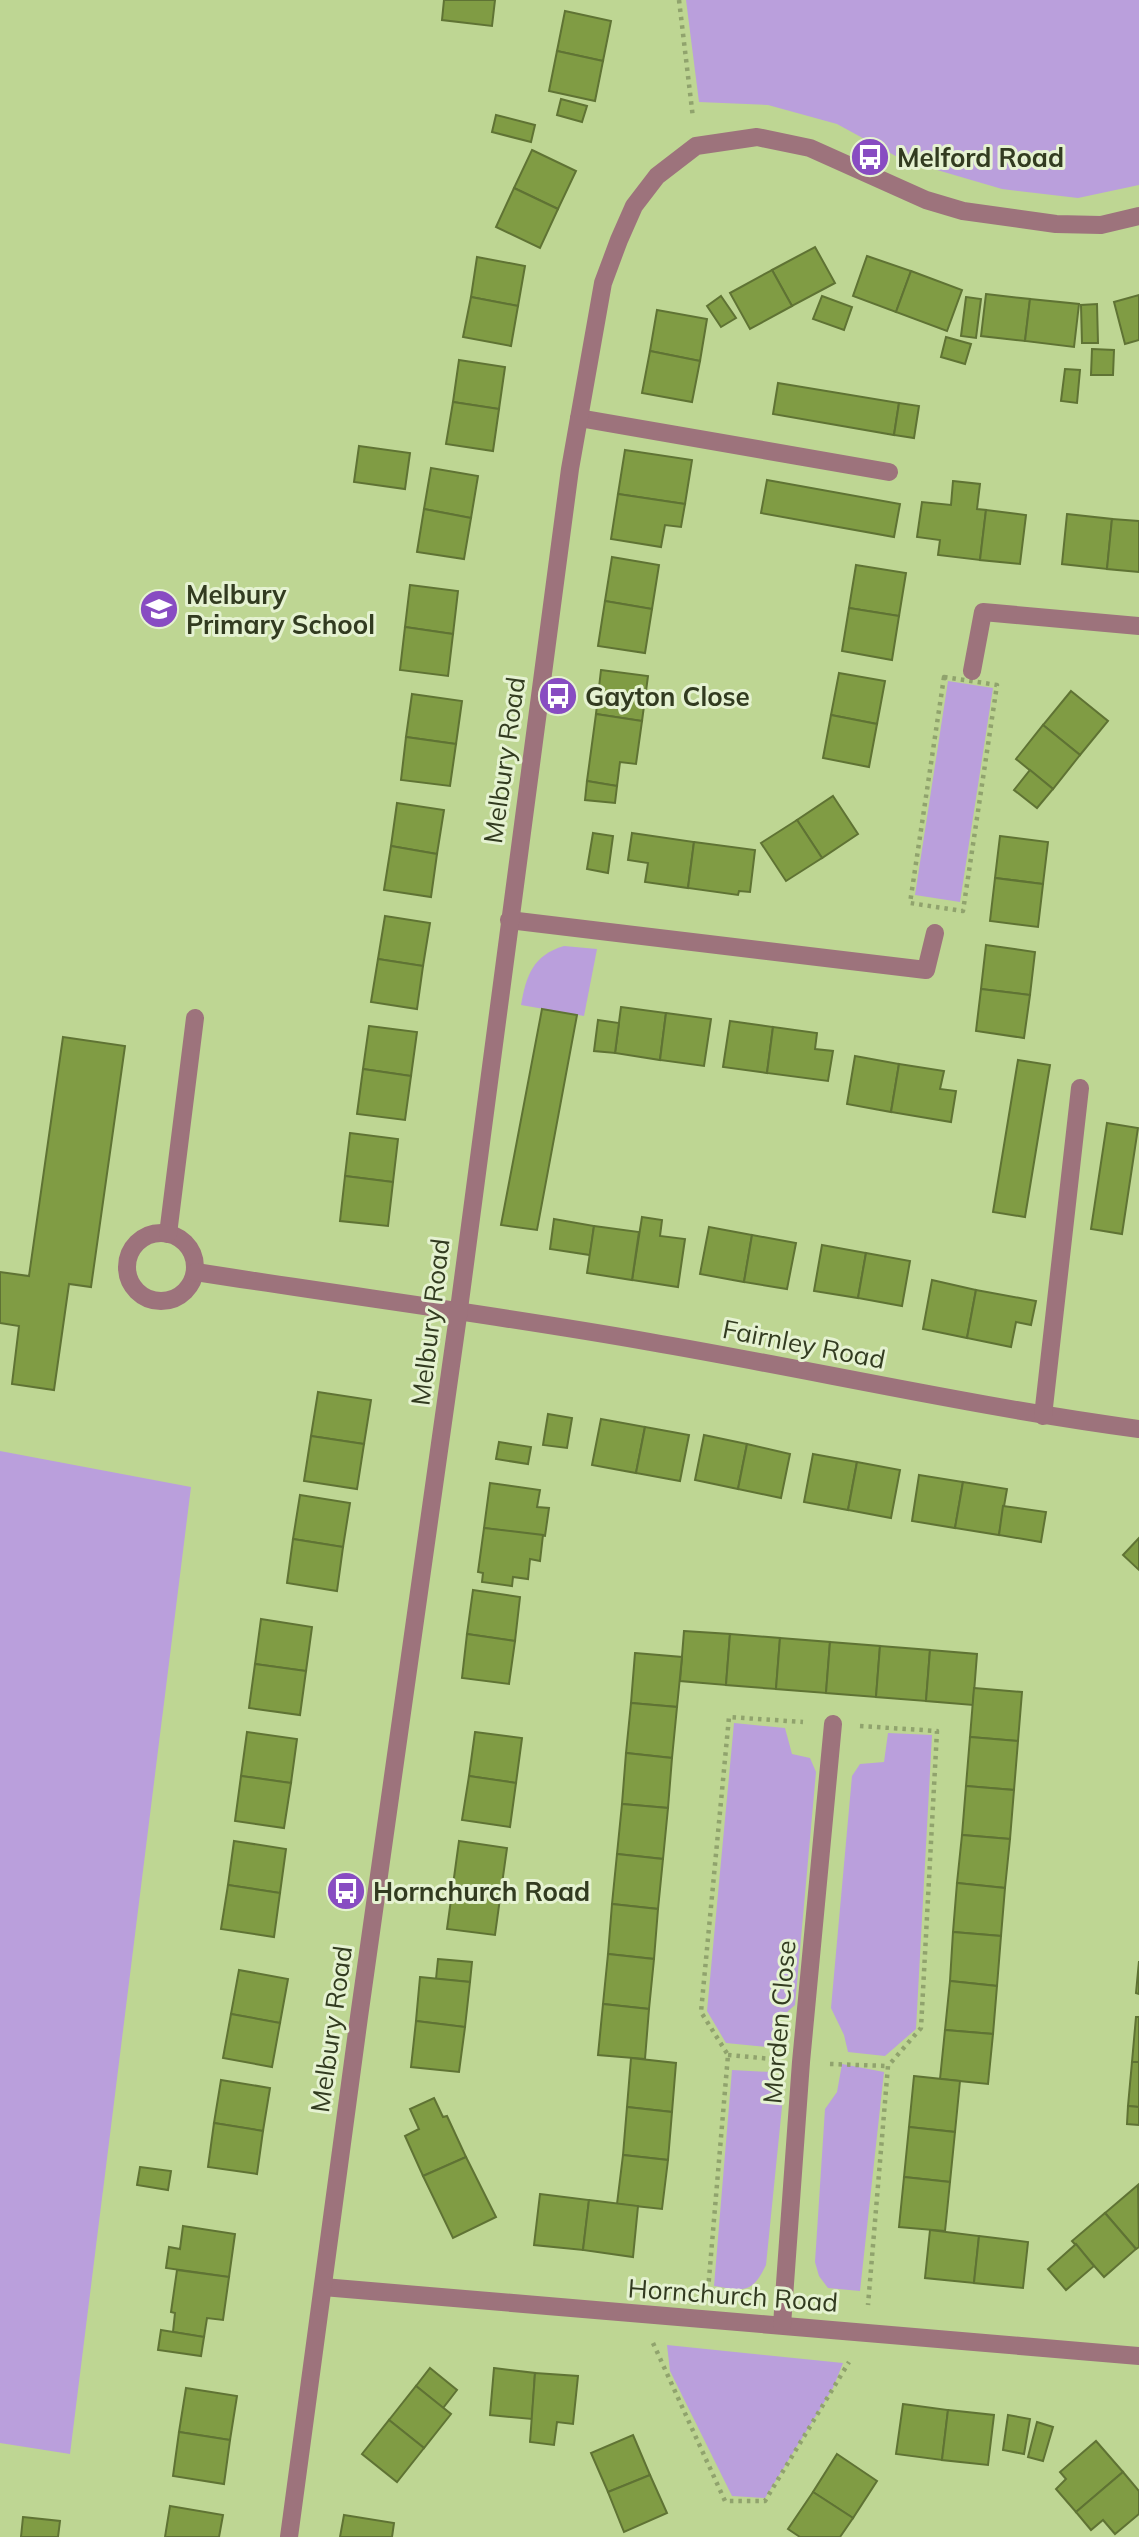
<svg xmlns="http://www.w3.org/2000/svg" width="1139" height="2537" viewBox="0 0 1139 2537" font-family="Mulish,sans-serif">
<style>
.green{fill:#ba9fdc}
.building{fill:#809c44;stroke:#5f7334;stroke-width:2}
.lines{fill:none;stroke-linecap:round;stroke-linejoin:round}
.path{stroke:#90a36d;stroke-width:4.5;stroke-dasharray:3.5 5;stroke-linecap:butt}
.minor{stroke:#9d737c;stroke-width:18}
.labels{text-anchor:middle;dominant-baseline:central;stroke-width:6;stroke-linejoin:round;paint-order:stroke}
.poi-label{font-size:26px;font-weight:bold;fill:#323b20;stroke:#e5f2d1;text-anchor:start}
.street-label{font-size:26px;fill:#323b20;stroke:#e5f2d1}
</style>
<rect width="100%" height="100%" fill="#bed693"/>
<!-- green -->
<g class="green">
<polygon points="686,0 1139,0 1139,185 1078,198 1002,189 903,160 837,124 768,105 699,102"/>
<polygon points="948,681 993,688 960,902 915,895"/>
<path d="M564,946L597,949L584,1016L521,1005C526,976 533,955 564,946Z"/>
<polygon points="0,1451 191,1487 70,2454 0,2443"/>
<polygon points="734,1723 785,1728 792,1754 810,1758 816,1772 795,2005 778,2020 777,2048 726,2043 707,2011"/>
<polygon points="888,1733 932,1735 916,2029 885,2056 848,2052 844,2035 831,2008 852,1776 860,1764 884,1762"/>
<polygon points="842,2064 884,2072 860,2291 828,2288 819,2276 815,2262 825,2109 837,2092"/>
<path d="M732,2070L770,2072L774,2085L783,2097L766,2265C752,2294 744,2291 714,2286Z"/>
<polygon points="667,2345 843,2363 833,2388 765,2498 732,2496 670,2371"/>
</g>
<!-- building -->
<g class="building">
<polygon points="444,0 495,0 492,26 442,20"/>
<polygon points="565,11 611,21 603,61 557,51"/>
<polygon points="557,51 603,61 595,101 549,91"/>
<polygon points="561,99 587,106 582,122 557,115"/>
<polygon points="496,115 535,125 531,142 492,132"/>
<polygon points="532,150 576,171 558,209 514,188"/>
<polygon points="514,188 558,209 540,248 496,227"/>
<polygon points="815,247 835,283 792,306 772,270"/>
<polygon points="867,256 911,271 896,312 853,296"/>
<polygon points="477,257 525,266 518,306 471,297"/>
<polygon points="772,270 792,306 750,329 730,293"/>
<polygon points="911,271 962,290 947,331 896,312"/>
<polygon points="986,294 1030,299 1025,341 981,336"/>
<polygon points="1139,295 1139,340 1125,344 1114,302"/>
<polygon points="721,296 736,318 721,327 707,306"/>
<polygon points="822,296 852,307 844,330 813,319"/>
<polygon points="471,297 518,306 511,346 463,337"/>
<polygon points="966,297 981,299 976,338 961,336"/>
<polygon points="1030,299 1079,304 1074,347 1025,341"/>
<polygon points="1097,304 1098,343 1082,343 1081,305"/>
<polygon points="657,310 707,319 700,361 650,351"/>
<polygon points="946,337 971,344 965,364 941,357"/>
<polygon points="1092,349 1114,350 1113,375 1091,375"/>
<polygon points="650,351 700,361 692,402 642,393"/>
<polygon points="459,360 505,367 499,409 453,402"/>
<polygon points="1065,369 1080,370 1077,403 1061,401"/>
<polygon points="778,383 899,403 894,435 773,414"/>
<polygon points="453,402 499,409 493,451 446,444"/>
<polygon points="899,403 919,406 914,438 894,435"/>
<polygon points="359,446 410,453 405,489 354,482"/>
<polygon points="625,450 692,460 685,504 618,494"/>
<polygon points="431,468 478,476 471,518 424,509"/>
<polygon points="767,480 900,504 894,537 761,513"/>
<polygon points="953,481 980,484 977,509 986,510 980,560 938,555 940,540 917,537 922,502 951,505"/>
<polygon points="618,494 685,504 681,527 665,525 661,547 611,539"/>
<polygon points="424,509 471,518 464,559 417,552"/>
<polygon points="986,510 1026,515 1020,564 980,560"/>
<polygon points="1067,514 1112,519 1107,569 1062,564"/>
<polygon points="1112,519 1139,521 1139,572 1107,569"/>
<polygon points="612,557 659,565 652,609 605,601"/>
<polygon points="856,565 906,573 899,616 849,608"/>
<polygon points="410,585 458,591 453,634 405,627"/>
<polygon points="605,601 652,609 645,653 598,646"/>
<polygon points="849,608 899,616 892,660 842,651"/>
<polygon points="405,627 453,634 448,676 400,670"/>
<polygon points="601,670 648,676 642,721 596,714"/>
<polygon points="839,673 885,681 877,724 831,715"/>
<polygon points="1071,691 1108,721 1080,755 1043,725"/>
<polygon points="412,694 462,701 456,744 406,737"/>
<polygon points="596,714 642,721 636,764 620,762 617,786 587,781"/>
<polygon points="831,715 877,724 869,767 823,758"/>
<polygon points="1043,725 1080,755 1053,789 1016,759"/>
<polygon points="406,737 456,744 450,786 401,780"/>
<polygon points="1030,770 1053,789 1037,808 1014,790"/>
<polygon points="587,781 617,786 615,803 585,800"/>
<polygon points="833,796 858,834 822,858 797,820"/>
<polygon points="397,803 444,810 437,854 391,846"/>
<polygon points="797,820 822,858 786,881 761,843"/>
<polygon points="593,833 613,836 608,873 587,869"/>
<polygon points="632,833 694,842 688,888 645,882 648,863 628,860"/>
<polygon points="1000,836 1048,842 1043,884 995,878"/>
<polygon points="694,842 755,850 750,892 739,891 738,895 688,888"/>
<polygon points="391,846 437,854 431,897 384,890"/>
<polygon points="995,878 1043,884 1038,927 990,921"/>
<polygon points="385,916 430,923 423,966 378,959"/>
<polygon points="986,945 1035,952 1030,995 981,989"/>
<polygon points="378,959 423,966 417,1009 371,1002"/>
<polygon points="981,989 1030,995 1024,1038 976,1031"/>
<polygon points="621,1007 666,1013 660,1060 615,1053"/>
<polygon points="542,1009 577,1015 537,1230 501,1225"/>
<polygon points="666,1013 711,1019 704,1066 660,1060"/>
<polygon points="598,1020 619,1023 615,1053 594,1051"/>
<polygon points="730,1021 773,1027 767,1073 723,1067"/>
<polygon points="369,1026 417,1032 411,1076 363,1069"/>
<polygon points="773,1027 817,1033 815,1049 833,1051 828,1081 767,1073"/>
<polygon points="63,1037 125,1046 91,1287 69,1284 54,1390 12,1384 19,1326 0,1323 0,1272 29,1276"/>
<polygon points="855,1056 899,1064 891,1112 847,1104"/>
<polygon points="1018,1060 1050,1065 1025,1217 993,1212"/>
<polygon points="899,1064 944,1071 940,1089 956,1091 951,1122 891,1112"/>
<polygon points="363,1069 411,1076 405,1120 357,1114"/>
<polygon points="1107,1123 1138,1128 1122,1234 1091,1229"/>
<polygon points="350,1133 398,1139 393,1182 345,1176"/>
<polygon points="345,1176 393,1182 388,1226 340,1221"/>
<polygon points="642,1217 662,1220 660,1236 685,1239 678,1287 632,1280"/>
<polygon points="554,1219 594,1226 590,1255 550,1249"/>
<polygon points="594,1226 639,1232 632,1280 587,1273"/>
<polygon points="709,1227 752,1235 744,1282 700,1274"/>
<polygon points="752,1235 796,1243 787,1289 744,1282"/>
<polygon points="822,1245 866,1253 858,1298 814,1291"/>
<polygon points="866,1253 910,1261 902,1306 858,1298"/>
<polygon points="932,1280 976,1290 967,1338 923,1329"/>
<polygon points="976,1290 1036,1301 1031,1325 1016,1322 1011,1347 967,1338"/>
<polygon points="318,1392 371,1400 364,1444 311,1436"/>
<polygon points="548,1414 572,1418 567,1448 543,1445"/>
<polygon points="601,1419 645,1427 636,1473 592,1465"/>
<polygon points="645,1427 689,1435 680,1481 636,1473"/>
<polygon points="704,1435 747,1444 738,1489 695,1480"/>
<polygon points="311,1436 364,1444 357,1489 304,1481"/>
<polygon points="499,1442 531,1447 528,1464 496,1459"/>
<polygon points="747,1444 790,1454 781,1498 738,1489"/>
<polygon points="813,1454 857,1462 848,1510 804,1502"/>
<polygon points="857,1462 900,1470 891,1518 848,1510"/>
<polygon points="919,1475 963,1482 955,1528 912,1521"/>
<polygon points="963,1482 1007,1489 999,1535 955,1528"/>
<polygon points="490,1483 540,1490 537,1507 549,1508 545,1536 484,1528"/>
<polygon points="300,1495 350,1503 343,1547 293,1539"/>
<polygon points="1003,1506 1046,1512 1041,1542 999,1535"/>
<polygon points="484,1528 543,1535 540,1561 530,1559 528,1579 513,1577 512,1586 482,1582 483,1573 478,1572"/>
<polygon points="1139,1538 1139,1570 1123,1555"/>
<polygon points="293,1539 343,1547 337,1591 287,1583"/>
<polygon points="473,1590 520,1597 515,1641 467,1634"/>
<polygon points="261,1619 312,1627 306,1671 255,1664"/>
<polygon points="684,1631 730,1634 726,1685 680,1681"/>
<polygon points="467,1634 515,1641 509,1684 462,1678"/>
<polygon points="730,1634 780,1638 776,1689 726,1685"/>
<polygon points="780,1638 830,1642 826,1693 776,1689"/>
<polygon points="830,1642 880,1646 876,1697 826,1693"/>
<polygon points="880,1646 930,1650 926,1701 876,1697"/>
<polygon points="930,1650 977,1654 973,1705 926,1701"/>
<polygon points="635,1653 682,1657 677,1707 631,1703"/>
<polygon points="255,1664 306,1671 300,1715 249,1708"/>
<polygon points="974,1688 1022,1692 1018,1741 970,1737"/>
<polygon points="631,1703 677,1707 672,1758 626,1753"/>
<polygon points="247,1732 297,1739 291,1783 241,1776"/>
<polygon points="475,1732 522,1738 516,1783 469,1776"/>
<polygon points="970,1737 1018,1741 1014,1790 966,1786"/>
<polygon points="626,1753 672,1758 668,1808 622,1804"/>
<polygon points="241,1776 291,1783 284,1828 235,1821"/>
<polygon points="469,1776 516,1783 510,1827 462,1820"/>
<polygon points="966,1786 1014,1790 1010,1839 962,1835"/>
<polygon points="622,1804 668,1808 663,1859 617,1854"/>
<polygon points="962,1835 1010,1839 1005,1888 957,1883"/>
<polygon points="234,1841 286,1849 280,1893 228,1885"/>
<polygon points="459,1841 507,1848 501,1891 453,1885"/>
<polygon points="617,1854 663,1859 658,1909 612,1904"/>
<polygon points="957,1883 1005,1888 1001,1936 953,1932"/>
<polygon points="228,1885 280,1893 274,1937 221,1929"/>
<polygon points="453,1885 501,1891 495,1935 447,1929"/>
<polygon points="612,1904 658,1909 654,1959 608,1954"/>
<polygon points="953,1932 1001,1936 997,1986 950,1981"/>
<polygon points="608,1954 654,1959 649,2009 603,2004"/>
<polygon points="438,1959 472,1962 470,1982 436,1979"/>
<polygon points="1139,1961 1139,1994 1136,1993"/>
<polygon points="239,1970 288,1979 280,2023 231,2014"/>
<polygon points="420,1977 470,1982 465,2027 416,2021"/>
<polygon points="950,1981 997,1986 993,2034 945,2030"/>
<polygon points="603,2004 649,2009 645,2059 598,2055"/>
<polygon points="231,2014 280,2023 272,2067 223,2058"/>
<polygon points="1136,2017 1139,2017 1139,2062 1132,2062"/>
<polygon points="416,2021 465,2027 459,2072 411,2067"/>
<polygon points="945,2030 993,2034 988,2084 940,2079"/>
<polygon points="631,2058 676,2063 672,2112 627,2107"/>
<polygon points="1132,2062 1139,2062 1139,2107 1128,2106"/>
<polygon points="914,2076 960,2081 955,2132 909,2127"/>
<polygon points="221,2080 270,2088 263,2131 214,2123"/>
<polygon points="434,2098 443,2117 447,2116 466,2157 423,2176 405,2136 419,2129 410,2109"/>
<polygon points="1128,2106 1139,2107 1139,2125 1127,2124"/>
<polygon points="627,2107 672,2112 668,2160 623,2155"/>
<polygon points="214,2123 263,2131 257,2174 208,2167"/>
<polygon points="909,2127 955,2132 950,2182 904,2177"/>
<polygon points="623,2155 668,2160 662,2209 617,2204"/>
<polygon points="466,2157 496,2217 453,2238 423,2176"/>
<polygon points="140,2167 171,2171 168,2190 137,2185"/>
<polygon points="904,2177 950,2182 945,2231 899,2227"/>
<polygon points="1138,2185 1139,2247 1136,2249 1105,2213"/>
<polygon points="540,2194 589,2200 583,2250 534,2245"/>
<polygon points="589,2200 638,2206 633,2257 583,2250"/>
<polygon points="1105,2213 1136,2249 1104,2277 1072,2241"/>
<polygon points="183,2226 235,2234 229,2277 166,2268 169,2247 180,2249"/>
<polygon points="930,2230 979,2236 974,2283 925,2278"/>
<polygon points="979,2236 1028,2242 1023,2288 974,2283"/>
<polygon points="1076,2244 1094,2266 1066,2290 1048,2269"/>
<polygon points="177,2270 229,2277 223,2320 207,2318 204,2337 173,2332 175,2313 171,2312"/>
<polygon points="161,2330 204,2337 201,2356 158,2350"/>
<polygon points="430,2368 457,2390 443,2408 416,2386"/>
<polygon points="494,2368 535,2373 532,2419 490,2415"/>
<polygon points="535,2373 578,2376 573,2424 557,2422 554,2445 530,2442"/>
<polygon points="416,2386 451,2414 424,2448 389,2420"/>
<polygon points="186,2388 237,2396 230,2440 179,2432"/>
<polygon points="903,2404 948,2410 942,2460 896,2454"/>
<polygon points="948,2410 994,2415 988,2465 942,2460"/>
<polygon points="1008,2415 1030,2419 1024,2454 1003,2450"/>
<polygon points="389,2420 424,2448 397,2482 362,2454"/>
<polygon points="1037,2422 1053,2427 1043,2461 1028,2457"/>
<polygon points="179,2432 230,2440 224,2484 173,2476"/>
<polygon points="633,2435 650,2475 608,2492 591,2453"/>
<polygon points="1096,2441 1123,2472 1076,2512 1056,2489 1066,2479 1060,2472"/>
<polygon points="837,2454 877,2481 853,2518 813,2492"/>
<polygon points="1123,2472 1139,2491 1139,2514 1115,2534 1103,2520 1091,2530 1076,2512"/>
<polygon points="650,2475 667,2513 624,2532 608,2492"/>
<polygon points="813,2492 853,2518 840,2537 800,2537 788,2529"/>
<polygon points="170,2506 223,2515 219,2537 165,2537"/>
<polygon points="344,2515 394,2523 392,2537 340,2537"/>
<polygon points="23,2517 60,2521 58,2537 21,2537"/>
</g>
<g class="lines">
<!-- path -->
<g class="path">
<polyline points="679,0 693,118"/>
<polygon points="944,677 997,685 963,911 910,903"/>
<polyline points="860,1726 937,1731 921,2028 888,2066 868,2305"/>
<polyline points="728,2055 772,2059"/>
<polyline points="830,2064 888,2066"/>
<polyline points="708,2290 728,2055 701,2012 729,1717 803,1722"/>
<polyline points="653,2343 725,2501 765,2501 849,2362"/>
</g>
<!-- minor -->
<g class="minor">
<polyline points="579,418 889,472"/>
<polyline points="972,671 983,612 1139,626"/>
<polyline points="509,920 926,970 935,933"/>
<circle cx="161" cy="1267" r="34"/>
<polyline points="168,1234 195,1018"/>
<path d="M196,1272C347,1296 499,1315 650,1342C813,1370 975,1407 1139,1429"/>
<polyline points="1043,1416 1080,1088"/>
<polyline points="323,2287 1139,2356"/>
<polyline points="782,2325 801,2062 833,1724"/>
<polyline points="289,2537 359,2017 459,1309 570,469 603,283 619,240 634,206 657,176 696,146 757,137 810,148 926,200 963,211 1056,224 1101,225 1139,216"/>
</g>
</g>
<!-- icons -->
<defs>
<g id="bus-disc" transform="scale(2.0125)"><circle r="9.5" fill="#884cc2" stroke="#e5f2d1"/><path d="M-5-6H5V4H4V6H2V4H-2V6H-4V4H-5ZM-3.5-4V0h7V-4ZM-3.5 1.2v1.5H-2V1.2ZM2 1.2v1.5H3.5V1.2Z" fill="#fff"/></g>
<g id="school-disc" transform="scale(2.0125)"><circle r="9.5" fill="#884cc2" stroke="#e5f2d1"/><path d="M0-5L7-2L0 1L-7-2ZM-4 1L0 2.5L4 1V4Q0 6-4 4Z" fill="#fff"/></g>
</defs>
<g fill-rule="evenodd">
<use href="#bus-disc" x="870" y="157"/>
<use href="#school-disc" x="159" y="609"/>
<use href="#bus-disc" x="558" y="696"/>
<use href="#bus-disc" x="346" y="1891"/>
</g>
<g class="labels">
<!-- poi labels -->
<g class="poi-label">
<text x="897" y="157">Melford Road</text>
<text x="186" y="594">Melbury<tspan x="186" dy="30">Primary School</tspan></text>
<text x="585" y="696">Gayton Close</text>
<text x="373" y="1891">Hornchurch Road</text>
</g>
<!-- street labels -->
<g class="street-label">
<text transform="translate(504 760) rotate(-82)">Melbury Road</text>
<text transform="translate(430 1322) rotate(-83)">Melbury Road</text>
<text transform="translate(804 1344) rotate(11)">Fairnley Road</text>
<text transform="translate(779 2022) rotate(-85)">Morden Close</text>
<text transform="translate(331 2029) rotate(-82)">Melbury Road</text>
<text transform="translate(733 2295) rotate(4)">Hornchurch Road</text>
</g>
</g>
</svg>
